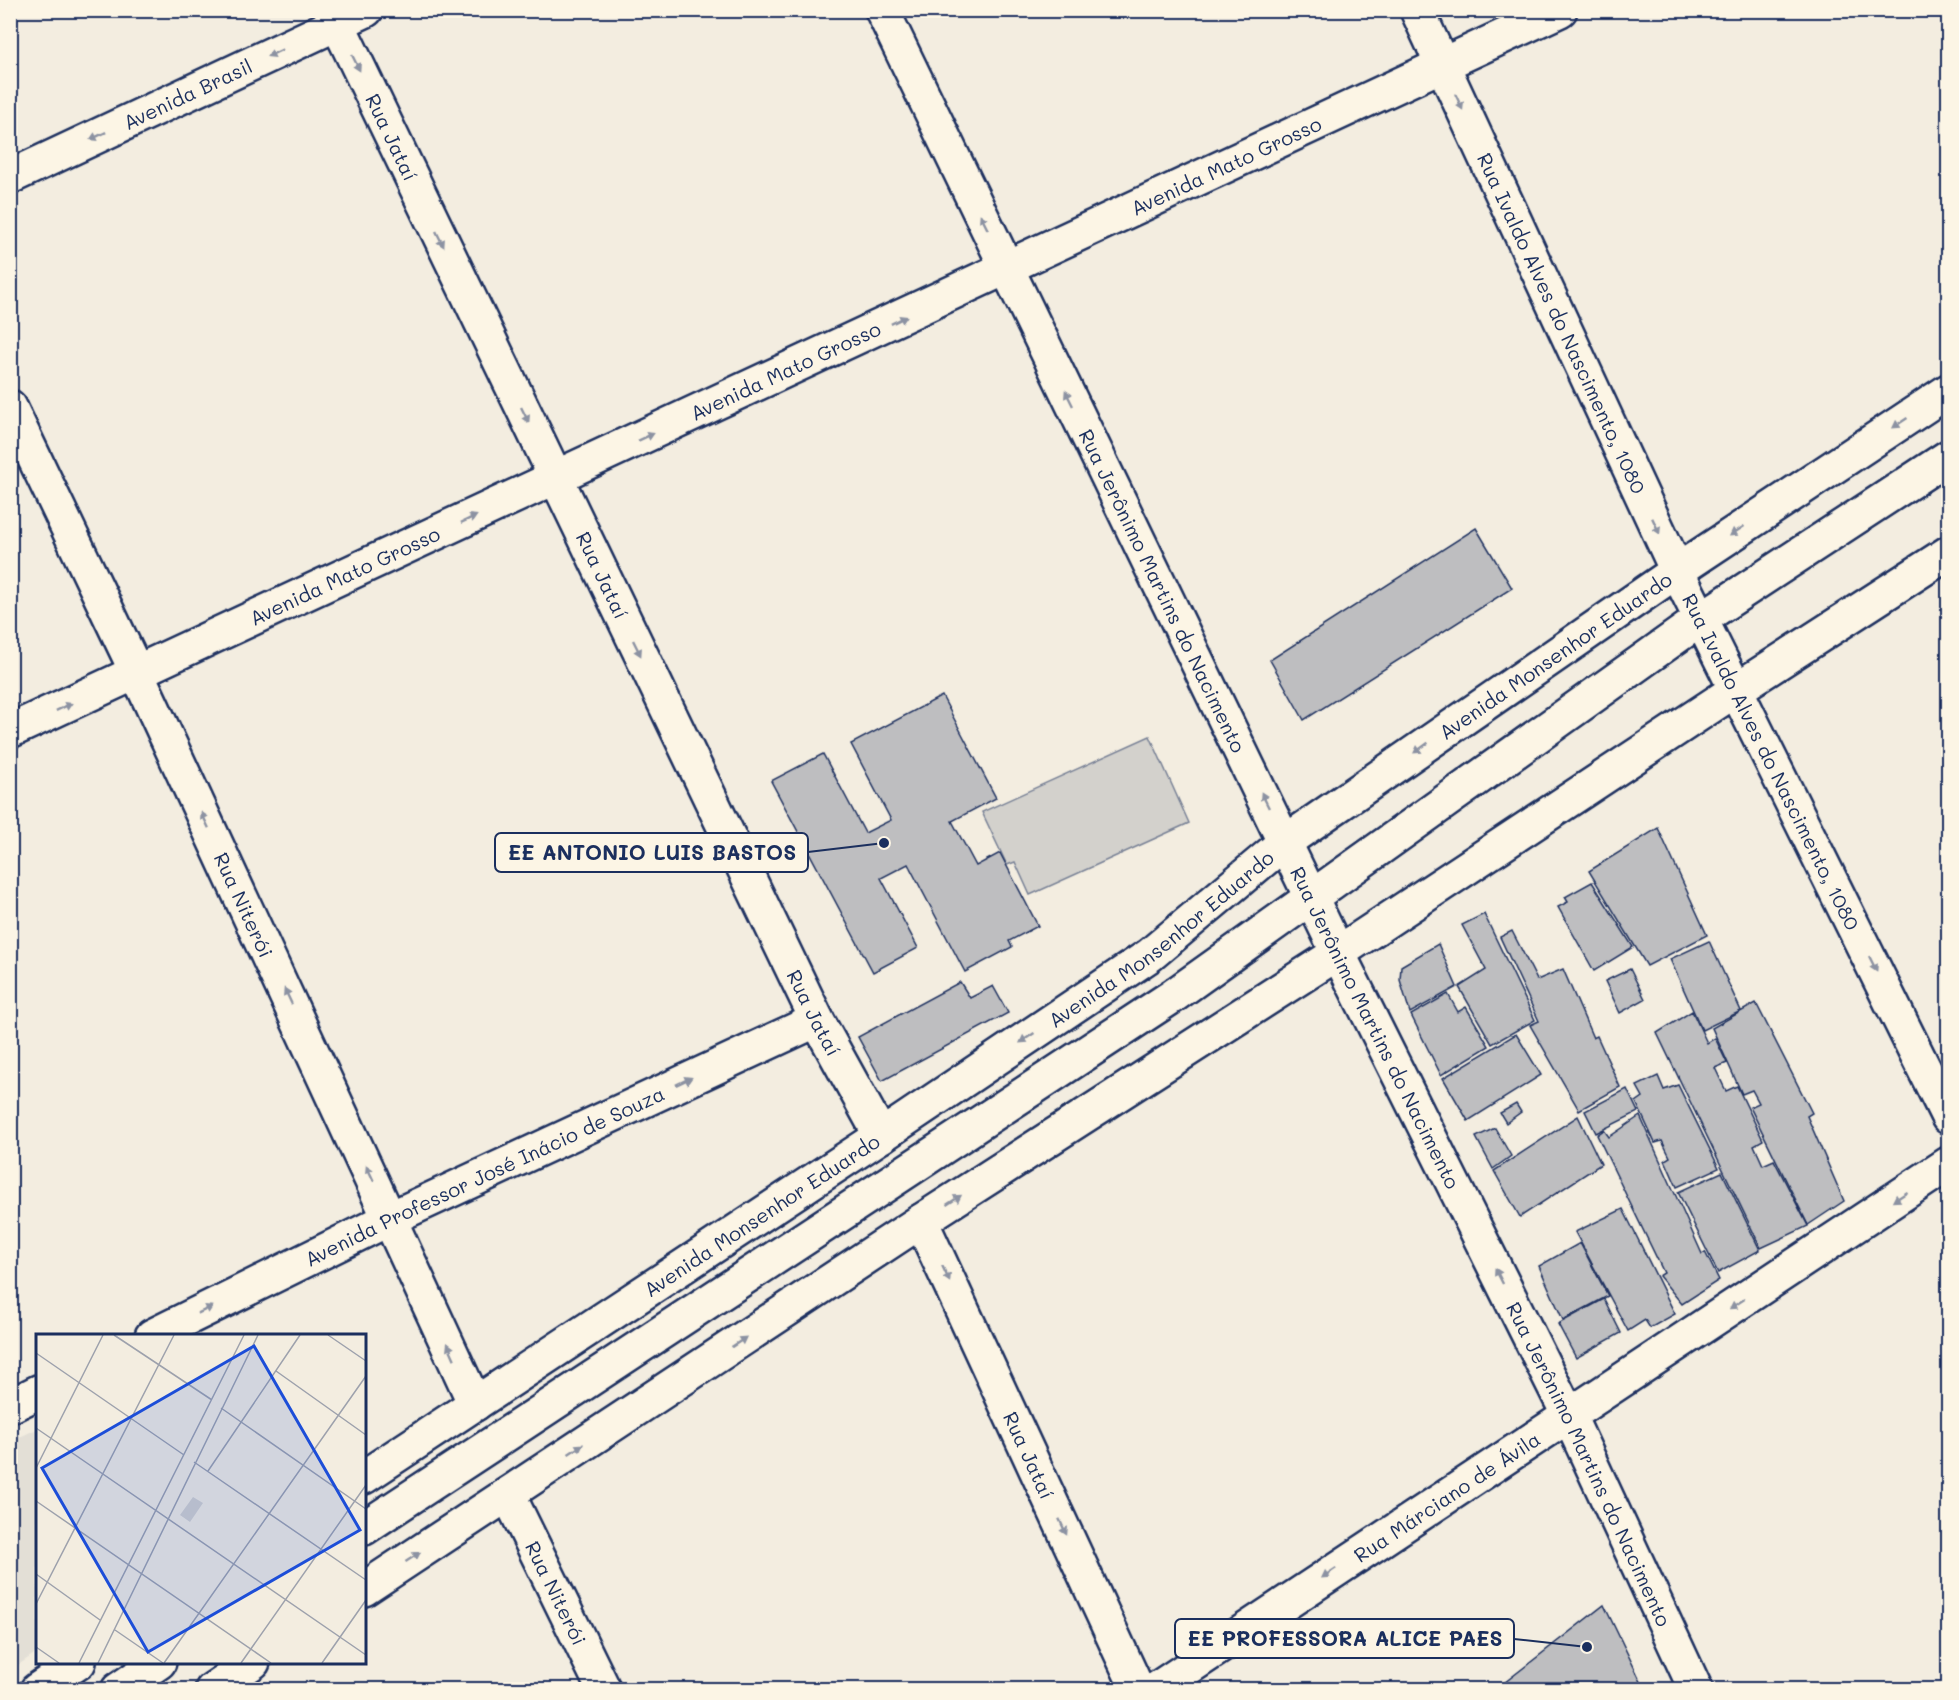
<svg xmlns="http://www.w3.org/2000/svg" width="1959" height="1700" viewBox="0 0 1959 1700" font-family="Mali,sans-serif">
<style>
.built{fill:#e3dfd6}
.green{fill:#d3d1cc;stroke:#778095;stroke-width:1.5}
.building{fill:#bebec0;stroke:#1b2f5e;stroke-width:1.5}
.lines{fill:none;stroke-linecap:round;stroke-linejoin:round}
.minor-casing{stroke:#1b2f5e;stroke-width:38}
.minor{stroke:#fcf5e5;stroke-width:33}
.oneway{fill:#8c92a2}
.labels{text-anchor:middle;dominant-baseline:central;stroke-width:4.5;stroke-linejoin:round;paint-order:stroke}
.street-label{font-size:20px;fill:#1b2f5e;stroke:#fcf5e5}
.inset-road{fill:none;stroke:#9da1ac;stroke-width:1.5}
.view{fill:#1d4ed8;fill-opacity:0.15;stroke:#1d4ed8;stroke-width:3}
.inset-edge{fill:none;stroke:#1b2f5e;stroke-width:3}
.leader{fill:none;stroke:#1b2f5e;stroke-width:2}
.callout-dot{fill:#1b2f5e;stroke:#fcf5e5;stroke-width:2}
.callout{fill:#fcf5e5;stroke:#1b2f5e;stroke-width:2}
.callout-label{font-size:21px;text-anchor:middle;font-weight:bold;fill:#1b2f5e}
</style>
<rect width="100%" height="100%" fill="#f3ede0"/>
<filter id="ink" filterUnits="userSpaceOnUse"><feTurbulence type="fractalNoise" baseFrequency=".0167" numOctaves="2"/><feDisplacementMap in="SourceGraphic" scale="12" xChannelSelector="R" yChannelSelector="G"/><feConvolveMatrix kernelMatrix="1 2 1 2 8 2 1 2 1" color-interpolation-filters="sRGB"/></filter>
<g filter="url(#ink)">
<!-- built -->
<polygon class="built" points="37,1429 37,1652 11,1670 11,1441"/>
<!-- green -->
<polygon class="green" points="1150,736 1189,823 1030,895 1015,862 1007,865 982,812"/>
<!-- building -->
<g class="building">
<polygon points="1476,528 1512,588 1304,720 1270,660"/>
<polygon points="942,696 996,798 952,821 976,866 1000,853 1038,926 1009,941 1012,947 965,972 908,864 881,878 918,948 873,972 771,781 823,754 865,833 891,820 851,744"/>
<polygon points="1658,828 1707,935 1647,966 1589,871"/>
<polygon points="1592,882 1633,947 1594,971 1558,907 1568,902 1565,897"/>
<polygon points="1484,914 1535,1020 1492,1044 1459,987 1486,970 1462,925"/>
<polygon points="1512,931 1537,980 1563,969 1593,1038 1597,1036 1620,1087 1579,1110 1530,1025 1539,1021 1500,937"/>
<polygon points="1709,941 1741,1011 1702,1030 1670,959"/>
<polygon points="1438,944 1457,987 1410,1013 1400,980 1401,966"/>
<polygon points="1630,969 1645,999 1620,1013 1605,981"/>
<polygon points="960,982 970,998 993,986 1008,1013 882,1081 858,1037"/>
<polygon points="1448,994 1458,1012 1466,1007 1489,1046 1441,1075 1411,1015"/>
<polygon points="1756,1003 1812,1113 1807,1116 1844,1201 1808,1225 1750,1107 1759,1103 1752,1090 1742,1094 1712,1028"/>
<polygon points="1692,1011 1707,1043 1715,1038 1727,1063 1715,1068 1726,1091 1737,1086 1763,1140 1754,1145 1763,1165 1774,1160 1808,1226 1761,1248 1657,1033"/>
<polygon points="1516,1034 1541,1075 1468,1121 1443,1078"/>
<polygon points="1658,1076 1664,1090 1678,1085 1719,1168 1677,1187 1665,1160 1670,1157 1662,1141 1655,1143 1636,1102 1643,1097 1637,1086"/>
<polygon points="1627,1089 1638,1112 1596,1133 1585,1111"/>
<polygon points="1516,1104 1521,1112 1506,1123 1500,1113"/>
<polygon points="1578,1116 1601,1164 1520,1217 1494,1171"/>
<polygon points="1640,1116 1702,1254 1705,1252 1719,1280 1682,1304 1659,1276 1664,1273 1597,1135 1604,1130 1609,1137"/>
<polygon points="1495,1128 1511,1156 1493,1169 1476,1137"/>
<polygon points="1722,1172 1760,1250 1718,1273 1678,1192"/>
<polygon points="1623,1209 1675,1314 1650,1328 1645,1320 1628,1331 1575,1232"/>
<polygon points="1580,1243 1608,1296 1563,1320 1539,1266"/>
<polygon points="1604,1299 1621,1333 1576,1358 1558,1324"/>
<polygon points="1604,1605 1645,1690 1495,1690"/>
</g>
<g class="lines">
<!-- minor casing -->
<g class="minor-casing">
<g id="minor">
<path id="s1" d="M331,10L817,1020L881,1136"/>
<path id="s2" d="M882,10L1338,953L1568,1414L1696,1690"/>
<path id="s3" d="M1417,10L1677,571L1948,1117"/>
<path id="s4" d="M10,177L366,10"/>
<path id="s5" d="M10,407L137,673L475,1404"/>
<path id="s6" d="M10,731L1560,10"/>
<path id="s7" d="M921,1221L1138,1690"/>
<path id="s8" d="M152,1336L391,1218L817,1020"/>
<polyline points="10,1406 38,1392"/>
<path id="s9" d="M364,1477L881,1136L1150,955L1285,842L1677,571L1948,391"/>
<path id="s10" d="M508,1494L604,1690"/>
<polyline points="364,1528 1173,996 1701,619 1948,457"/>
<polyline points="364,1589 921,1221 1338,953 1737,689 1948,553"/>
<polyline points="37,1690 79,1662"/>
<polyline points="118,1690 159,1662"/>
<polyline points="212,1690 253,1662"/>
<path id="s11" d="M1155,1690L1948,1164"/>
</g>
</g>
<!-- minor -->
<use href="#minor" class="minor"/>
</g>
<!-- one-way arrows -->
<defs><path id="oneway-solid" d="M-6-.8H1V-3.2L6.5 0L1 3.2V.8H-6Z" transform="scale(1.5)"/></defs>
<g class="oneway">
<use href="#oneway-solid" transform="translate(275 53) rotate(155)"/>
<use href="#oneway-solid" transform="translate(356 63) rotate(64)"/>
<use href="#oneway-solid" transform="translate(1459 102) rotate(65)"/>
<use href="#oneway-solid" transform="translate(98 136) rotate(155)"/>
<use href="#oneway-solid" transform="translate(984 222) rotate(-116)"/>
<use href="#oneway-solid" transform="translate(440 239) rotate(64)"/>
<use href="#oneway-solid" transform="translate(899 320) rotate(-25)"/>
<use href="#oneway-solid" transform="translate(1069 398) rotate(-116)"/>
<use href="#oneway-solid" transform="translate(525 415) rotate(64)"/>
<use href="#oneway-solid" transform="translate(1900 423) rotate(146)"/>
<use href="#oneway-solid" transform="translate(646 437) rotate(-25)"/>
<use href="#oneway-solid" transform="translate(469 519) rotate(-25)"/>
<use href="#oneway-solid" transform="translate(1656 526) rotate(65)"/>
<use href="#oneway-solid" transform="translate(1737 531) rotate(146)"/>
<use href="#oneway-solid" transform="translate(637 648) rotate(64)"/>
<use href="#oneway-solid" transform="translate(64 707) rotate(-25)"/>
<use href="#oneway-solid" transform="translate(1421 748) rotate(145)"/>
<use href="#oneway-solid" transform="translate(1265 800) rotate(-116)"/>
<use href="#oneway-solid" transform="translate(205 820) rotate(-115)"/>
<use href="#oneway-solid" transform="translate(1873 964) rotate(64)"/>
<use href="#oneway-solid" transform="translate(288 996) rotate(-115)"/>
<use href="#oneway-solid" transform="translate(1027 1038) rotate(146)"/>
<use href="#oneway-solid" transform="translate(684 1081) rotate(-25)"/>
<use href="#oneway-solid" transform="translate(370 1173) rotate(-115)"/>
<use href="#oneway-solid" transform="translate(1900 1197) rotate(147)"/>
<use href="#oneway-solid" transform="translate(954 1200) rotate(-33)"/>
<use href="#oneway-solid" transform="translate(946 1274) rotate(65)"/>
<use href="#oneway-solid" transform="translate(1499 1276) rotate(-117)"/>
<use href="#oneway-solid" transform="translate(1737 1304) rotate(147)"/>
<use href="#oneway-solid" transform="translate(205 1310) rotate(-26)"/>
<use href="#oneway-solid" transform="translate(739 1342) rotate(-34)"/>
<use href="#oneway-solid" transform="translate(451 1351) rotate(-114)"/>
<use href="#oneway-solid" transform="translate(576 1449) rotate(-34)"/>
<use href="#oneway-solid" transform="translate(1063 1527) rotate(65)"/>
<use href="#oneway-solid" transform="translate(413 1557) rotate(-33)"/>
<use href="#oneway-solid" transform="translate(1329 1573) rotate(146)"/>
</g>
</g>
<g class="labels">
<!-- street labels -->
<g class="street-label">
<text stroke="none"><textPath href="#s4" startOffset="196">Avenida Brasil</textPath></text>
<text stroke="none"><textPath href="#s1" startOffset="141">Rua Jataí</textPath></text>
<text stroke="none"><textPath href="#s6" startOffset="1341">Avenida Mato Grosso</textPath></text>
<text stroke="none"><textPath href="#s3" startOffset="345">Rua Ivaldo Alves do Nascimento, 1080</textPath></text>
<text stroke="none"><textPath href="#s6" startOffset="855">Avenida Mato Grosso</textPath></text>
<text stroke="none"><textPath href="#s6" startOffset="369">Avenida Mato Grosso</textPath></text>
<text stroke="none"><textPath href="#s1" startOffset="627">Rua Jataí</textPath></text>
<text stroke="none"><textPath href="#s2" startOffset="645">Rua Jerônimo Martins do Nacimento</textPath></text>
<text stroke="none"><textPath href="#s9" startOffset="1448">Avenida Monsenhor Eduardo</textPath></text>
<text stroke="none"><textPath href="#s3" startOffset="831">Rua Ivaldo Alves do Nascimento, 1080</textPath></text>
<text stroke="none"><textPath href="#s5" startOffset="550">Rua Niterói</textPath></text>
<text stroke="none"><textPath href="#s9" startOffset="962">Avenida Monsenhor Eduardo</textPath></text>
<text stroke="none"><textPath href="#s1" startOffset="1113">Rua Jataí</textPath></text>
<text stroke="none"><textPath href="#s2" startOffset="1131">Rua Jerônimo Martins do Nacimento</textPath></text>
<text stroke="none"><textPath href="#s8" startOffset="369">Avenida Professor José Inácio de Souza</textPath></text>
<text stroke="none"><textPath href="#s9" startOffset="476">Avenida Monsenhor Eduardo</textPath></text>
<text stroke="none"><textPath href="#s7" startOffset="258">Rua Jataí</textPath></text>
<text stroke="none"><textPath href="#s2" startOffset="1617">Rua Jerônimo Martins do Nacimento</textPath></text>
<text stroke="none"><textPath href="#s11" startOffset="350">Rua Márciano de Ávila</textPath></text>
<text stroke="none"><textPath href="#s10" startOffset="110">Rua Niterói</textPath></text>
</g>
</g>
<!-- overview -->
<g transform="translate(36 1334)">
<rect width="330" height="330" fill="#f3ede0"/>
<path d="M157,163L167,169L154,188L144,181Z" fill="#d3d1cc"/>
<path class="inset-road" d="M78,1L176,66M292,1L330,27M0,19L148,121M240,37L330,101M185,74L330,175M0,94L330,321M158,128L330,246M0,134L67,1M172,137L264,1M0,167L235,329M0,240L64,286M0,270L138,1M79,296L127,329M0,313L23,329M43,329L208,1M62,329L222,1M128,329L330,42M205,329L330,151M286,329L330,266"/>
<path class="view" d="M218,12L324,196L112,318L6,134Z"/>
<rect width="330" height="330" class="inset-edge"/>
</g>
<!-- callouts -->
<path class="leader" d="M884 843L808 852M1587 1647L1514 1639"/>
<g class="callout-dot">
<circle cx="884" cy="843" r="6"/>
<circle cx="1587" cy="1647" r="6"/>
</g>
<g class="callout">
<rect x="495" y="833" width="313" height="39" rx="6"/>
<rect x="1175" y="1619" width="339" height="39" rx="6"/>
</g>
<g class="callout-label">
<text x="652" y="860">EE ANTONIO LUIS BASTOS</text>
<text x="1345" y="1646">EE PROFESSORA ALICE PAES</text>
</g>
<!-- margin -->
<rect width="1959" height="1700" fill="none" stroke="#fcf5e5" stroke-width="36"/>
<rect x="18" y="18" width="1923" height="1664" fill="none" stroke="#1b2f5e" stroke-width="2" filter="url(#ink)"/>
</svg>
